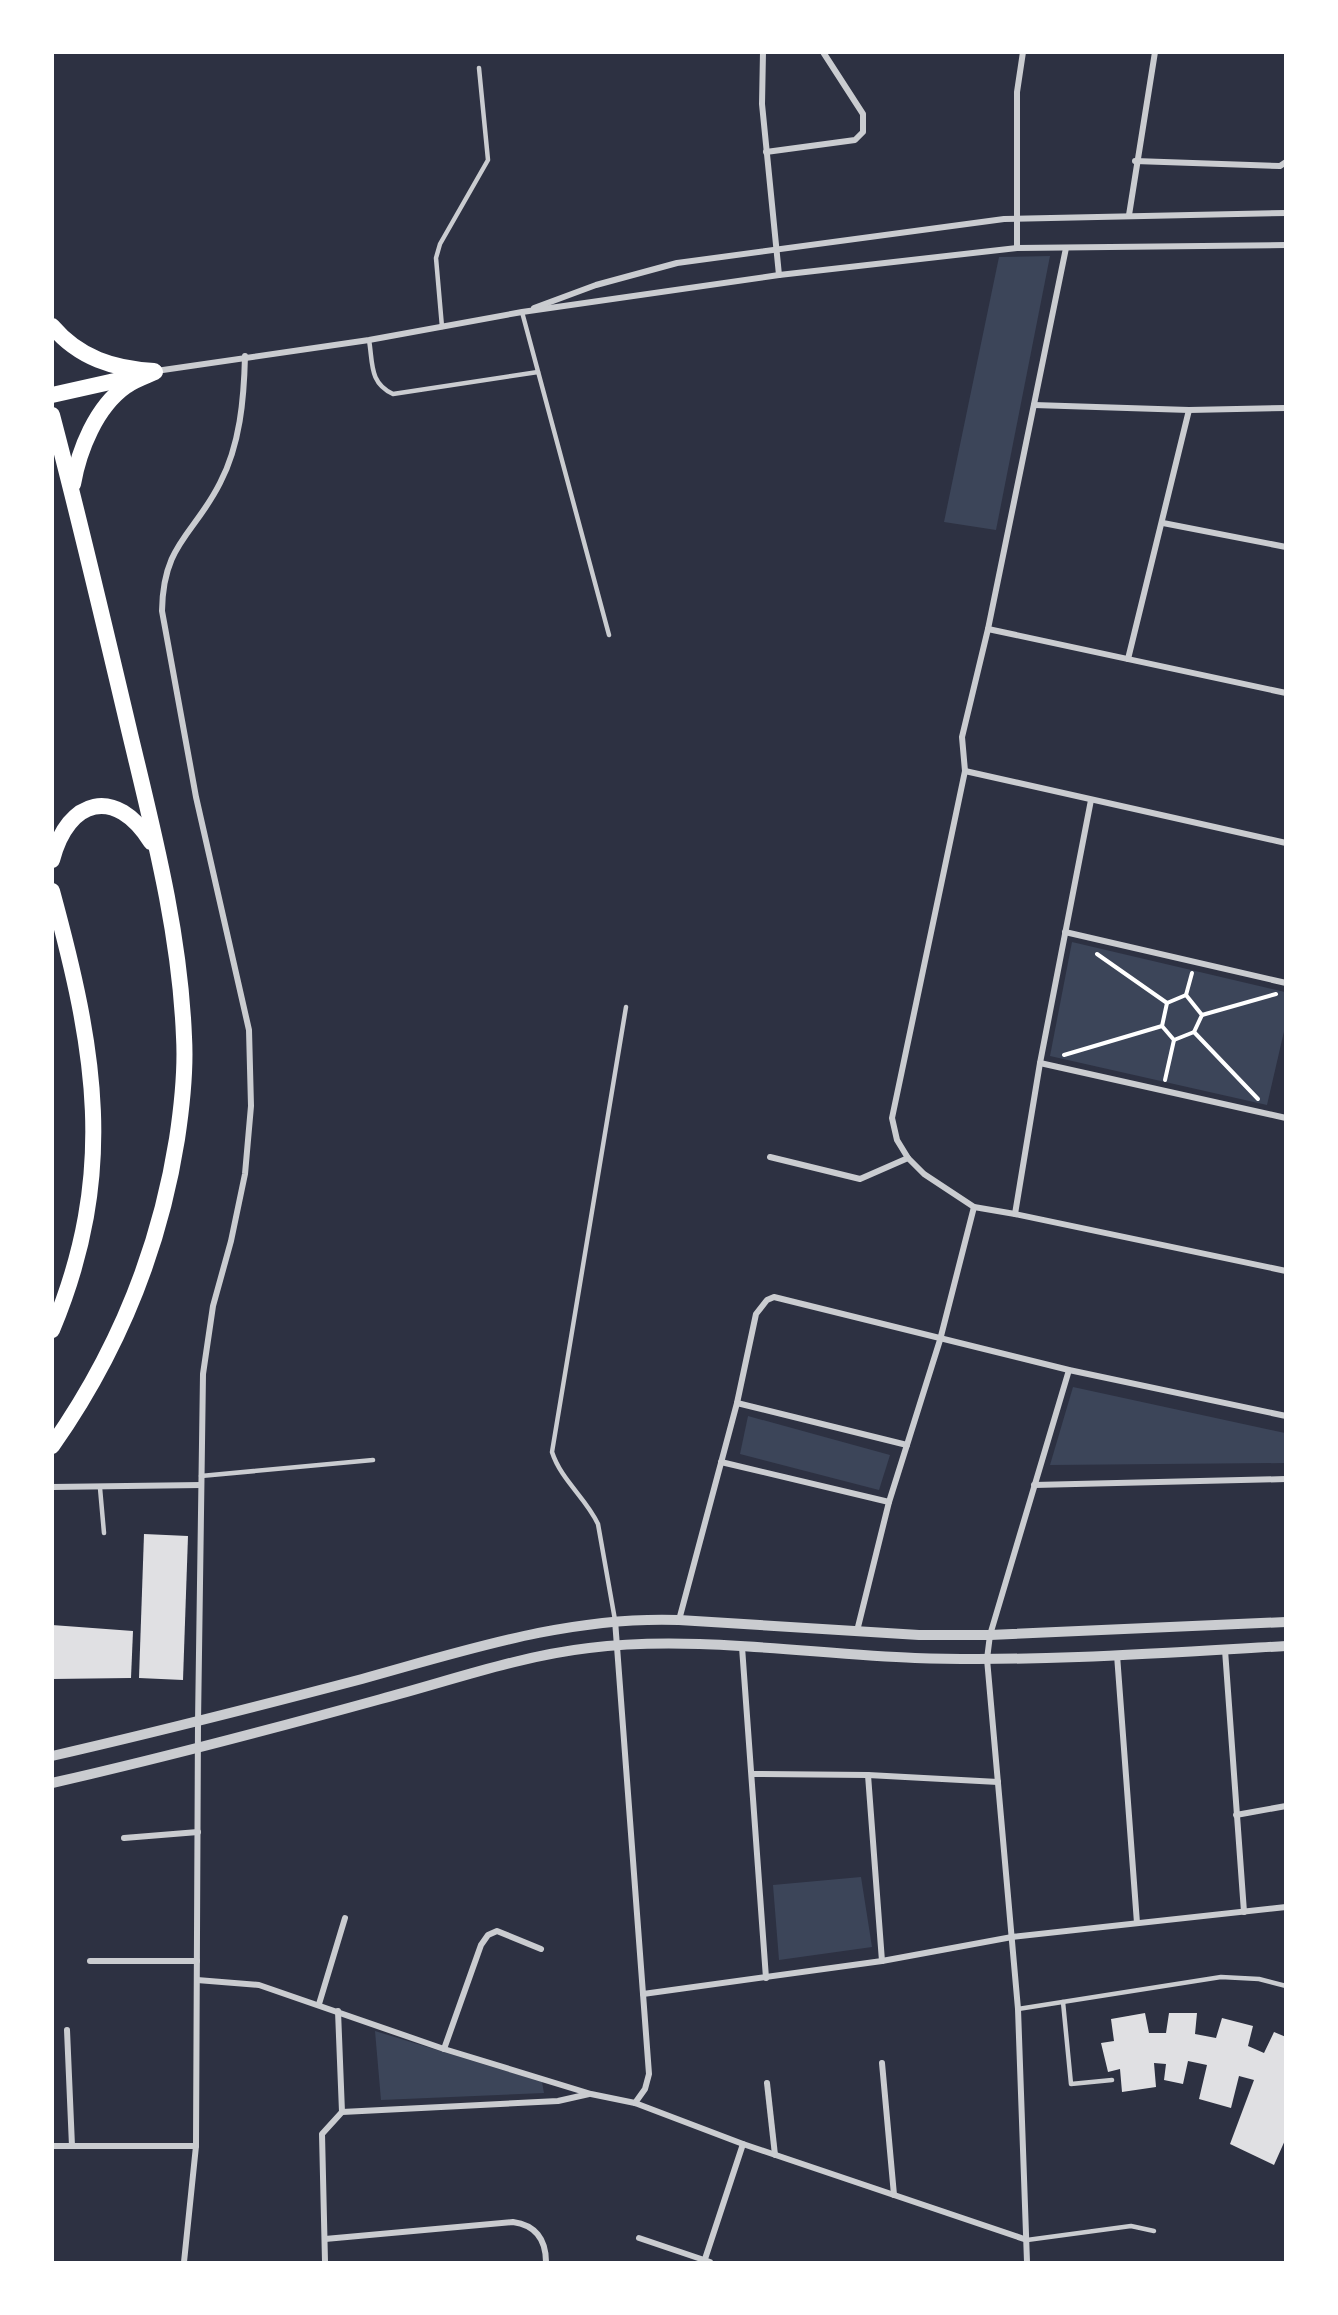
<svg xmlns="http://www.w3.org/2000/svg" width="1338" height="2315" viewBox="0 0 1338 2315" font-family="'Source Sans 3',sans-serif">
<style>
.green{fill:#3c4559}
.building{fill:#e0e0e3}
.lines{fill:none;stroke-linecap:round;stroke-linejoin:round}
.path{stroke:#fff;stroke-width:4}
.service{stroke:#caccd0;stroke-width:4.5}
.minor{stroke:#caccd0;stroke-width:6}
.tertiary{stroke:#caccd0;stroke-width:10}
.trunk{stroke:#fff;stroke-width:16}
</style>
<rect width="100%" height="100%" fill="#2d3142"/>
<!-- green -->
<g class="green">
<polygon points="1050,256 996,530 944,522 999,257"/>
<polygon points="1072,942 1285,992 1285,1027 1267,1105 1050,1056"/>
<polygon points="1073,1387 1285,1433 1285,1463 1050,1465"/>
<polygon points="748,1416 890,1455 879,1490 740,1454"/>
<polygon points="861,1877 872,1947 779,1960 773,1885"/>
<polygon points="375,2031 542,2082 544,2093 381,2100"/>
</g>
<!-- building -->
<g class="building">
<polygon points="144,1534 188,1536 183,1680 139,1678"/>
<polygon points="52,1625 133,1631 131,1678 52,1679"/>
<polygon points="1145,2013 1149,2033 1166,2033 1169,2013 1197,2013 1195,2034 1216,2038 1222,2018 1253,2026 1248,2046 1264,2053 1274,2032 1286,2037 1286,2138 1274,2165 1230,2144 1254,2080 1239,2076 1231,2108 1199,2099 1207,2065 1188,2061 1183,2084 1164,2080 1166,2064 1154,2063 1156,2087 1122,2092 1120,2069 1108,2072 1101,2043 1114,2041 1111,2019"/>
</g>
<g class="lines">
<!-- path -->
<g class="path">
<polyline points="1186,995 1192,973"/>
<polyline points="1202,1015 1276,994"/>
<polyline points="1162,1026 1174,1040 1194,1032 1202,1015 1186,995 1167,1003"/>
<polyline points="1194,1032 1258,1099"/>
<polyline points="1064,1055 1162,1026 1167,1003 1097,954"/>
<polyline points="1165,1080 1174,1040"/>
</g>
<!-- service -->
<g class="service">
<polyline points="522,312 609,635"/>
<polyline points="442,327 436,258 440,244 488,160 479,68"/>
<path d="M369,340C373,363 369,383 393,394L538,372"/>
<polyline points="201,1476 373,1460"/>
<polyline points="100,1488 104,1533"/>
<path d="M615,1620L598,1524C586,1498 561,1480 552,1452L626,1007"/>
<polyline points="1063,2002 1071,2084 1112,2080"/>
<polyline points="1018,2009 1221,1977 1259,1979 1286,1986"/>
<polyline points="1027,2240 1131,2226 1154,2231"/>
</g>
<!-- minor -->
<g class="minor">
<polyline points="763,52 762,104 779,275"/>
<polyline points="766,152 855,140 863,132 863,114 823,52"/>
<polyline points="1135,161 1280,166 1286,162"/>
<polyline points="1129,215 1155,52"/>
<polyline points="1017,248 1017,92 1023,52"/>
<polyline points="1066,248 988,629 962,737 965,771 892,1118 897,1140 908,1158 924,1174 974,1207 1015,1214 1286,1271"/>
<polyline points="534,308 596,285 677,263 1004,219 1286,213"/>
<polyline points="156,371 369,340 522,312 779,275 1017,248 1286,245"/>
<polyline points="1034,405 1189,410 1286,408"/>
<polyline points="1163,523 1286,547"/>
<polyline points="988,629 1286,693"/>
<polyline points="1128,659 1189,410"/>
<polyline points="965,771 1286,843"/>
<polyline points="1065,932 1286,983"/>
<polyline points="1040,1063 1286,1118"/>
<polyline points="770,1157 860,1179 908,1158"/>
<polyline points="1015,1214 1040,1063 1091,800"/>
<polyline points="737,1403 907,1445"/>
<polyline points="721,1462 889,1502"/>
<polyline points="1034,1485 1286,1479"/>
<polyline points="52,1487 201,1485"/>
<polyline points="615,1620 649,2074 645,2089 635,2103"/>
<polyline points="679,1620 737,1403 756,1314 767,1300 774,1297 1069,1370 1286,1416"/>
<polyline points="857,1631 889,1502 940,1340 974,1207"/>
<polyline points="742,1647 766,1978"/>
<polyline points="1225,1650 1244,1912"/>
<polyline points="1117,1655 1137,1923"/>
<polyline points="753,1774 868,1775 998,1782"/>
<polyline points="868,1775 882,1961"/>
<polyline points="1236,1815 1286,1806"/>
<polyline points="124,1838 198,1832"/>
<polyline points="90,1961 197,1961"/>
<polyline points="197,1980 259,1985 444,2049 591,2094 635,2103 743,2144 1027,2240"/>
<polyline points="643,1994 882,1961 1012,1937 1286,1907"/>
<polyline points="319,2004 345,1918"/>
<polyline points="67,2030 72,2146"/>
<polyline points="444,2049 481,1945 488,1935 497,1931 541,1949"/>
<polyline points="882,2063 894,2195"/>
<polyline points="767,2083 775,2155"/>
<polyline points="342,2112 558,2101 589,2094"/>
<polyline points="52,2146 196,2146"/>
<polyline points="639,2238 710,2262"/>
<path d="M325,2239L513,2222C535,2225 546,2239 546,2262"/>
<path d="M184,2262L196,2146L198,1723L203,1374L213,1306L231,1241L245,1174L251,1106L249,1030L196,797L162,611C163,543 194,535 220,483C240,445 244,399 245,356"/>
<polyline points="325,2262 322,2134 342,2112 338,2011"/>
<polyline points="704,2262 743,2144"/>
<polyline points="1027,2262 1018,2009 987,1659 990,1635 1069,1370"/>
</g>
<!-- tertiary -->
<g class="tertiary">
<path d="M52,1756C157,1732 259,1706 362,1679C467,1650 569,1616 679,1620L919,1635H990L1286,1622"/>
<path d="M52,1783C163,1758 272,1729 381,1699C449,1681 519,1656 589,1648C692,1635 810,1654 915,1658C1037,1662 1164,1653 1286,1646"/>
</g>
<!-- trunk -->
<g class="trunk">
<path d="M52,326C79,358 114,369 154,371"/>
<polyline points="52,395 137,376"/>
<path d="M52,415C80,521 105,628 130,734C154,834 180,934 184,1037C186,1071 182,1106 177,1139C159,1252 118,1352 52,1446"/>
<path d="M73,484C79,450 96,407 126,386C134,380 146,376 155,372"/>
<path d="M52,860C68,798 116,786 151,842"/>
<path d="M52,891C95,1049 118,1172 52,1330"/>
</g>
</g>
<!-- border -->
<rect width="1338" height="2315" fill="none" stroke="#ffffff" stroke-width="108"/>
</svg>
